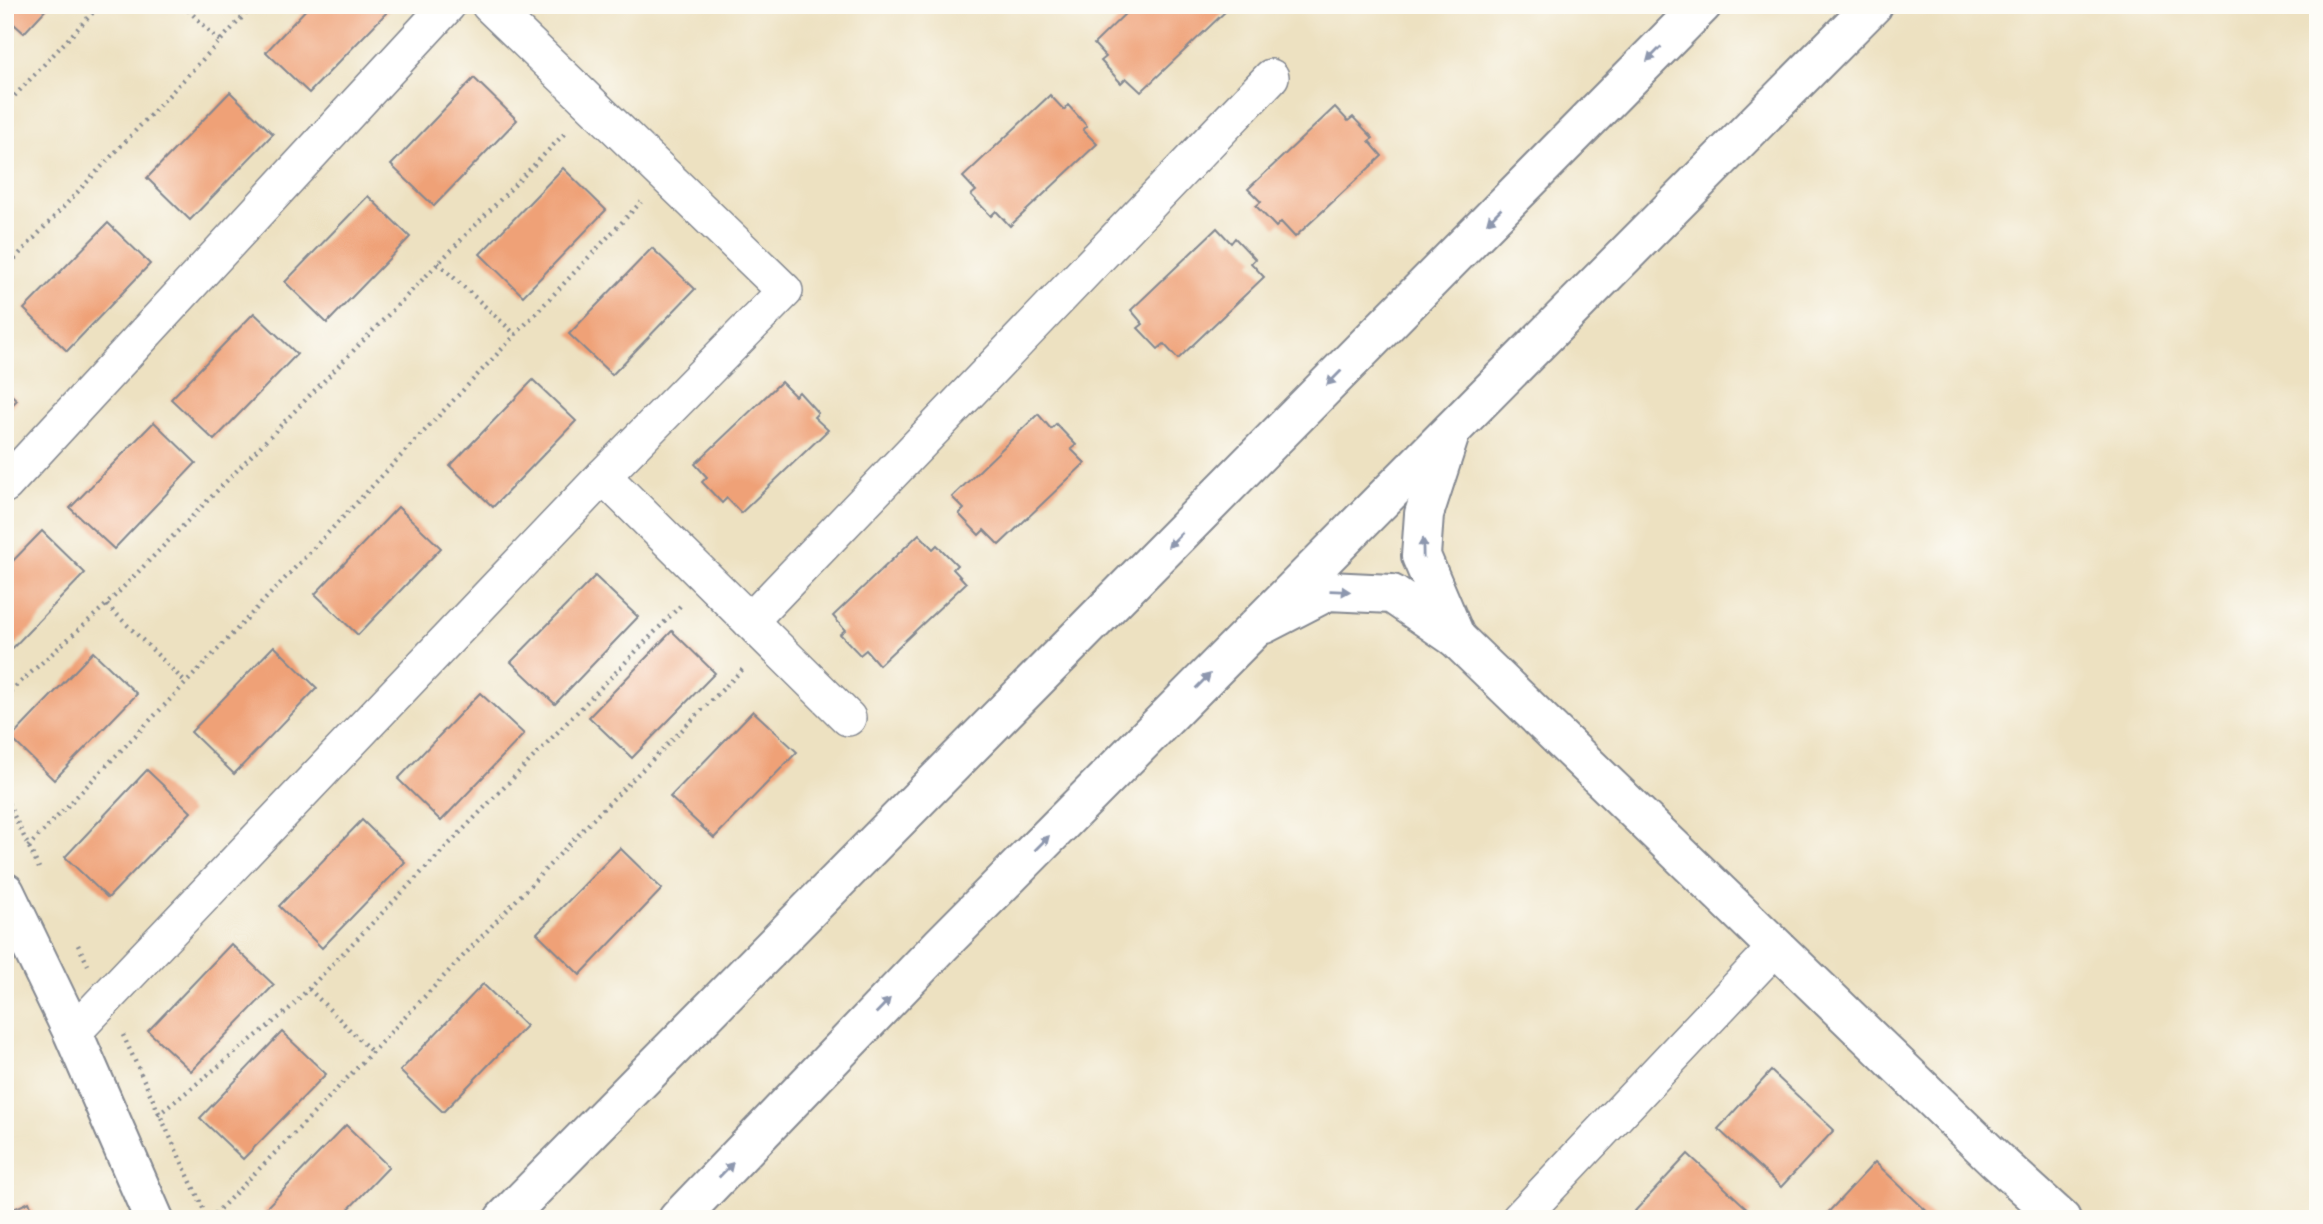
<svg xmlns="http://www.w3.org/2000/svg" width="2323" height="1224" viewBox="0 0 2323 1224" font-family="Itim,sans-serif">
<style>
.building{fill:#efa177}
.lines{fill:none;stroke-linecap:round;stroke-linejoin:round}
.minor-casing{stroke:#848890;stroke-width:38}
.tertiary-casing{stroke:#848890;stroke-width:42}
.secondary-casing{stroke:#848890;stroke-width:42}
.path{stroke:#848890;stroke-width:4.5;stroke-dasharray:2 5;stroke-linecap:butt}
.minor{stroke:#fff;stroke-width:35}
.tertiary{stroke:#fff;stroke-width:38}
.secondary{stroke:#fff;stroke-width:38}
.oneway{fill:#8d97ae}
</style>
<rect width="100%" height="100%" fill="#fdfcf7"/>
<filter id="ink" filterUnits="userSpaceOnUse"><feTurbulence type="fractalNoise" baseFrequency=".0143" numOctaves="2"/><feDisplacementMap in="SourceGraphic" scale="14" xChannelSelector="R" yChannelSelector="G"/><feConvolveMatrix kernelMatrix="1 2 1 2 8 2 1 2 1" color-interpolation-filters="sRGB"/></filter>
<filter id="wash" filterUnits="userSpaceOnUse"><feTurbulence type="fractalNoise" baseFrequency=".00686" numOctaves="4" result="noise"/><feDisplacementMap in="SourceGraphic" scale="28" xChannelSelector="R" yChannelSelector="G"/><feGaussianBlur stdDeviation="1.57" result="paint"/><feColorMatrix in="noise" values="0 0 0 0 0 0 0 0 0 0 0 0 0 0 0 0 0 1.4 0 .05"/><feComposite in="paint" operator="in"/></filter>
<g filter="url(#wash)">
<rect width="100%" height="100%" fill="#ede1c1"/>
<g id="blocks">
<!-- building -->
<g class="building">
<polygon points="5,5 50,5 24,33 5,16"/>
<polygon points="310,5 392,7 309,93 266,52"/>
<polygon points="1134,5 1222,5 1227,10 1141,92 1126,78 1121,83 1101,61 1106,57 1094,44"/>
<polygon points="474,78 517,120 434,206 391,165"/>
<polygon points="230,92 273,134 190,220 147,178"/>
<polygon points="1050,95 1064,110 1068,105 1087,126 1083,130 1097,144 1010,226 996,211 991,216 971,195 976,191 963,177"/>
<polygon points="1335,107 1348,121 1353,117 1373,138 1369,141 1382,156 1295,237 1281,222 1276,227 1256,206 1261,202 1248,189"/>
<polygon points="563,168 606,210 523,296 480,254"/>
<polygon points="368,196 410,237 327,323 285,282"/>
<polygon points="108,223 150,264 67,351 24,309"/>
<polygon points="1217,228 1231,243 1235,238 1255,259 1251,263 1264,277 1178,359 1164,344 1158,349 1138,328 1143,324 1131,310"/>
<polygon points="652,248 695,289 612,375 569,334"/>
<polygon points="254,313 297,354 214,440 171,399"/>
<polygon points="533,380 576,421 493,507 450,466"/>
<polygon points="781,382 795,396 799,392 818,413 814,417 828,430 741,513 727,498 722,503 702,482 707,477 695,464"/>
<polygon points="5,389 17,400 5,412"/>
<polygon points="1038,414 1051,429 1056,424 1076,445 1071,449 1085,463 999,545 984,530 979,535 959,514 964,509 952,497"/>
<polygon points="154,422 196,463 114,549 70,508"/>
<polygon points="398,507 441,548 358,635 315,594"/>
<polygon points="42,531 85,573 5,656 5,569"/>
<polygon points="919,534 933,549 937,545 957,565 953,569 966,583 879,665 866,650 860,655 840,634 845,630 833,616"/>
<polygon points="595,576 638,617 555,704 511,662"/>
<polygon points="672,631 715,673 632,758 589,717"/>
<polygon points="274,646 317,688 234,774 191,732"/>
<polygon points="93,652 137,694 54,780 11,738"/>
<polygon points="480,693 524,734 441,821 398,779"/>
<polygon points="753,711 797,752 714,838 670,797"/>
<polygon points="147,770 191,812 108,898 65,857"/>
<polygon points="362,820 405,862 322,948 279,906"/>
<polygon points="620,848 662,889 580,975 537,933"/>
<polygon points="231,944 274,985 191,1071 148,1031"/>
<polygon points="483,984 526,1026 443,1112 400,1071"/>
<polygon points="282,1032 326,1074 243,1159 200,1118"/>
<polygon points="1771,1071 1834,1130 1781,1187 1718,1129"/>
<polygon points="346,1125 389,1167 339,1219 271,1219 263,1211"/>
<polygon points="1688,1154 1751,1212 1745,1219 1643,1219 1635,1211"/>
<polygon points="1875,1162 1935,1219 1822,1219"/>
<polygon points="29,1202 36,1219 5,1219 5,1213"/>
</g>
</g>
</g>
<g filter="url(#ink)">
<use href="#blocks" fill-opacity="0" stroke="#848890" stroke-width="2"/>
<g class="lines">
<!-- minor casing -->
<g class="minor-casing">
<g id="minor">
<polyline points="603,476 848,718"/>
<polyline points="5,485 448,5"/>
<polyline points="750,621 1271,77"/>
<polyline points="73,1033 603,476 785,291 489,5"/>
<polyline points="1519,1219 1776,947"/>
</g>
</g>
<!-- tertiary casing -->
<g class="tertiary-casing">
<g id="tertiary">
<polyline points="1264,624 1328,591 1392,594 1456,638 1421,556 1424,514 1451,431"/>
<polyline points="1456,638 1995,1159 2061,1219"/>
<polyline points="5,892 73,1033 154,1219"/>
</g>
</g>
<!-- secondary casing -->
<g class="secondary-casing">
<g id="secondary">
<polyline points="504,1219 1702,5"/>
<polyline points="678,1219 941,945 1873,5"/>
</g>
</g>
<!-- path -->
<g class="path">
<polyline points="183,5 220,41"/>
<polyline points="5,106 100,5"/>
<polyline points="438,263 516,335"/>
<polyline points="5,269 254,5"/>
<polyline points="107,605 186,683"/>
<polyline points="5,696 107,604 567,131"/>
<polyline points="5,797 39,868"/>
<polyline points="28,847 186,683 641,202"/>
<polyline points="78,945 88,965"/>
<polyline points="309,989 372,1052"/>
<polyline points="123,1035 208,1219"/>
<polyline points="158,1115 287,1011 682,604"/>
<polyline points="210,1219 315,1112 598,814 745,667"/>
</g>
<!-- minor -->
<use href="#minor" class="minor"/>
<!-- tertiary -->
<use href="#tertiary" class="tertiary"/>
<!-- secondary -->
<use href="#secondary" class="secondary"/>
</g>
<!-- one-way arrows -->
<defs><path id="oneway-solid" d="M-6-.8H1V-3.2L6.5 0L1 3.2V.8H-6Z" transform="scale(1.75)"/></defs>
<g class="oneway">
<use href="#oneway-solid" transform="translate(1654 54) rotate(135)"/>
<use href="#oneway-solid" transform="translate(1494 216) rotate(135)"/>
<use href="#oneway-solid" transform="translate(1334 378) rotate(135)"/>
<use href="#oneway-solid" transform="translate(1175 540) rotate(135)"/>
<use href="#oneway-solid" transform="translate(1423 548) rotate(-91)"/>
<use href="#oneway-solid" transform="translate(1340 591) rotate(2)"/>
<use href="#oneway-solid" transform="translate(1203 681) rotate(-45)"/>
<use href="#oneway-solid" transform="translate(1042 843) rotate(-45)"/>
<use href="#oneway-solid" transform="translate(883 1006) rotate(-46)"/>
<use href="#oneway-solid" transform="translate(726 1170) rotate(-46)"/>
</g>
</g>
<!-- margin -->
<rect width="2323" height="1224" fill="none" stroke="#fdfcf7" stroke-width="28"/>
</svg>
